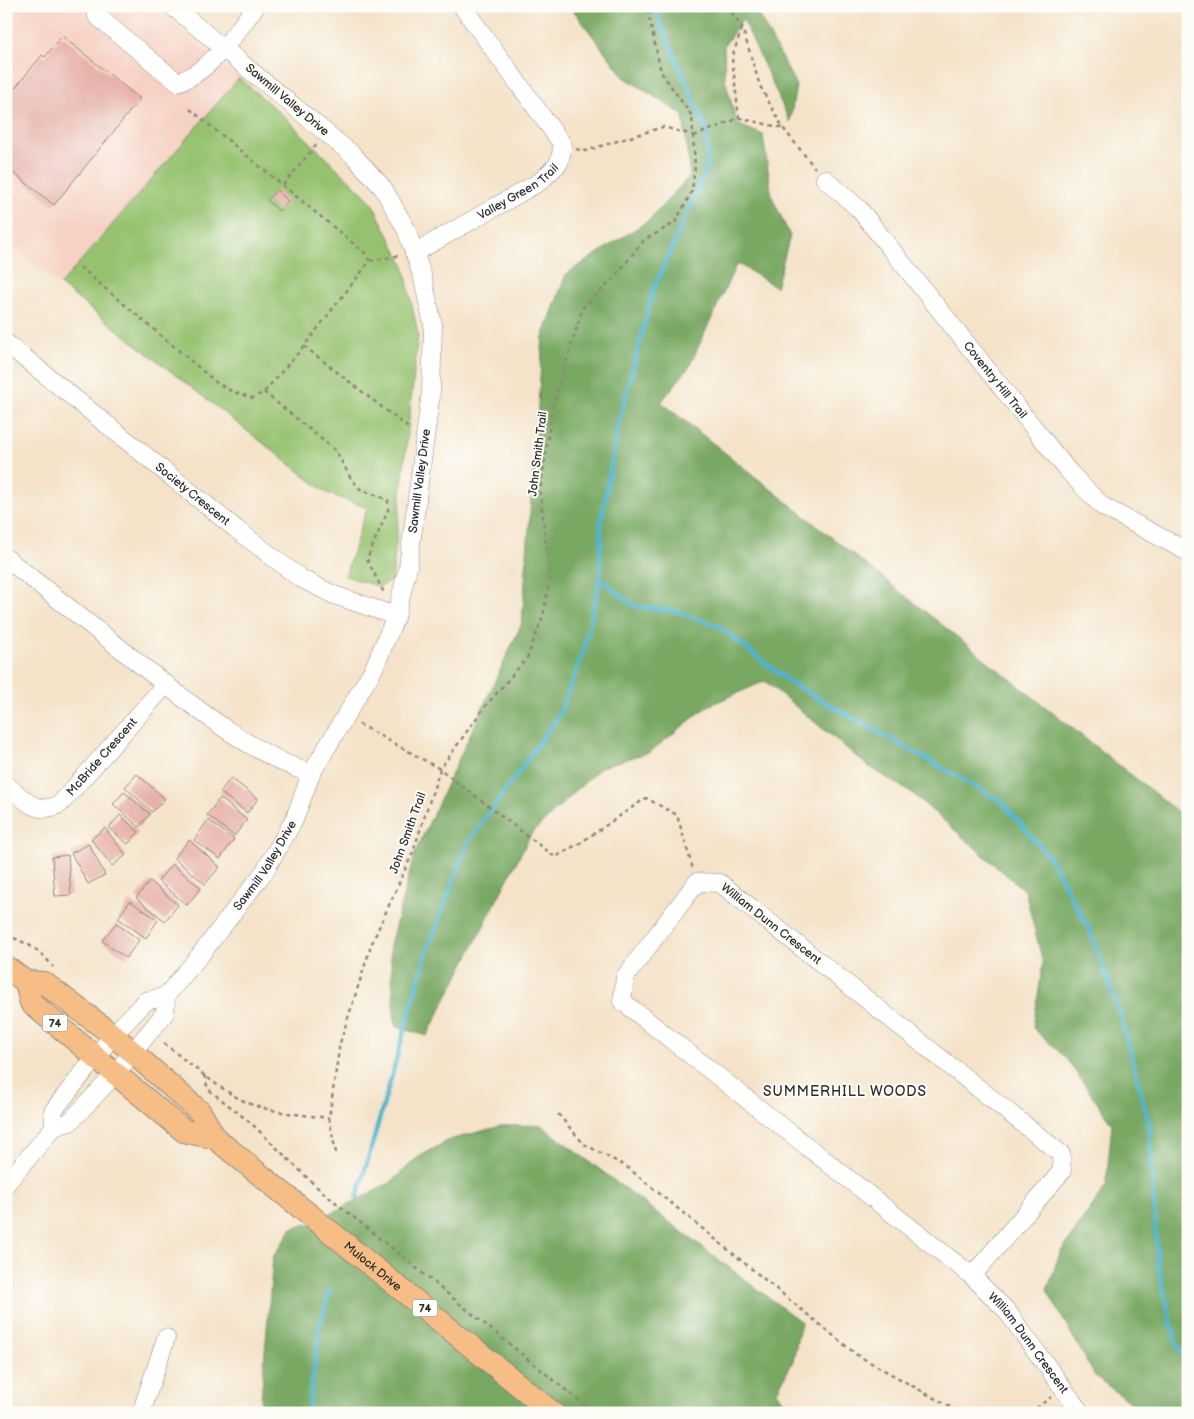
<svg xmlns="http://www.w3.org/2000/svg" width="1194" height="1419" viewBox="0 0 1194 1419" font-family="'Balsamiq Sans',sans-serif">
<style>
.built{fill:#f6d2c4}
.green{fill:#96c26f;stroke:#60764d}
.forest{fill:#78a862;stroke:#526a46}
.lines{fill:none;stroke-linecap:round;stroke-linejoin:round}
.stream{stroke:#50b4cf;stroke-width:4.5}
.building{fill:#e6afa8}
.minor-casing{stroke:#90877a;stroke-width:19}
.major-casing{stroke:#90877a;stroke-width:24}
.path{stroke:#90877a;stroke-width:2.5;stroke-dasharray:4 4;stroke-linecap:butt}
.minor{stroke:#fff;stroke-width:18}
.major{stroke:#f6be86;stroke-width:22}
.labels{text-anchor:middle;dominant-baseline:central;stroke-width:4;stroke-linejoin:round;paint-order:stroke}
.shield{fill:#fdfcf7;stroke:#6a6a68;stroke-width:1}
.shield-label{font-size:11px;font-weight:bold;fill:#2b2b2b}
.street-label{font-size:12px;fill:#2b2b2b;stroke:#fdfcf7}
.neighbourhood-label{font-size:14px;letter-spacing:1px;fill:#2b2b2b;stroke:#fdfcf7}
</style>
<rect width="100%" height="100%" fill="#fdfcf7"/>
<filter id="ink" filterUnits="userSpaceOnUse"><feTurbulence type="fractalNoise" baseFrequency=".02" numOctaves="2"/><feDisplacementMap in="SourceGraphic" scale="10" xChannelSelector="R" yChannelSelector="G"/><feConvolveMatrix kernelMatrix="1 2 1 2 8 2 1 2 1" color-interpolation-filters="sRGB"/></filter>
<filter id="wash" filterUnits="userSpaceOnUse"><feTurbulence type="fractalNoise" baseFrequency=".0096" numOctaves="4" result="noise"/><feDisplacementMap in="SourceGraphic" scale="20" xChannelSelector="R" yChannelSelector="G"/><feGaussianBlur stdDeviation="1.12" result="paint"/><feColorMatrix in="noise" values="0 0 0 0 0 0 0 0 0 0 0 0 0 0 0 0 0 1.4 0 .05"/><feComposite in="paint" operator="in"/></filter>
<g filter="url(#wash)">
<rect width="100%" height="100%" fill="#f4e3c9"/>
<!-- built -->
<polygon class="built" points="6,6 151,6 239,78 60,285 6,241"/>
<!-- green -->
<polygon class="green" points="239,78 278,111 371,201 404,266 418,335 392,580 380,587 345,576 367,508 327,493 60,285"/>
<!-- forest -->
<g class="forest">
<polygon points="570,6 754,6 796,85 790,122 743,19 724,46 725,79 737,124 763,135 772,197 790,236 776,287 737,263 689,367 661,402 1188,820 1188,1413 1144,1413 1095,1376 1047,1290 1060,1253 1106,1186 1112,1124 1066,1058 1033,1028 1043,963 1025,891 913,794 868,766 765,681 708,706 650,752 601,767 531,834 427,1036 395,1026 390,945 415,853 522,623 543,337 566,274 649,220 690,176 683,115 624,77"/>
<polygon points="541,1125 801,1322 793,1361 777,1391 791,1413 260,1413 273,1257 292,1228 312,1223 390,1183 417,1158 449,1140 501,1126"/>
</g>
<g class="lines">
<!-- stream -->
<g class="stream">
<polyline points="600,579 634,606 675,611 718,626 791,683 1001,801 1050,858 1089,929 1121,1016 1149,1124 1158,1267 1176,1342 1188,1363"/>
<polyline points="357,1198 427,951 468,842 560,714 583,653 600,579 601,522 619,421 653,291 708,166 706,129 653,6"/>
<polyline points="308,1413 320,1325 330,1290"/>
</g>
</g>
<g id="blocks">
<!-- building -->
<g class="building">
<polygon points="62,36 140,99 54,205 6,167 6,99 42,55 45,57"/>
<polygon points="277,190 288,201 279,211 267,200"/>
<polygon points="137,774 165,799 152,812 125,787"/>
<polygon points="231,778 258,799 247,813 220,792"/>
<polygon points="124,792 150,814 139,827 113,804"/>
<polygon points="220,798 247,820 234,836 207,815"/>
<polygon points="120,815 139,832 128,844 109,828"/>
<polygon points="208,820 234,839 220,859 194,840"/>
<polygon points="105,828 126,855 112,866 91,839"/>
<polygon points="189,840 220,867 205,884 174,858"/>
<polygon points="89,844 105,875 88,884 71,853"/>
<polygon points="68,855 71,895 55,896 52,857"/>
<polygon points="172,864 201,888 187,905 158,881"/>
<polygon points="150,881 178,905 165,921 136,898"/>
<polygon points="130,901 158,920 146,938 118,918"/>
<polygon points="116,923 139,940 126,958 102,941"/>
</g>
</g>
</g>
<g filter="url(#ink)">
<use href="#blocks" fill-opacity="0" stroke="#90877a" stroke-width="1"/>
<g class="lines">
<!-- minor casing -->
<g class="minor-casing">
<g id="minor">
<path d="M95,6L97,16L177,82C208,75 237,31 256,6"/>
<path id="s1" d="M825,179L859,209L1069,472L1102,506L1188,552"/>
<path id="s2" d="M414,253L541,181L559,163L563,145L462,6"/>
<path id="s3" d="M6,343L236,529L300,578L334,595L396,616"/>
<path d="M6,558C51,594 96,629 141,665C193,706 247,751 311,774"/>
<path id="s4" d="M6,785C26,800 35,816 60,804L166,684"/>
<path id="s5" d="M54,1127L53,1111L113,1035L146,1001L166,996L201,954L264,872L294,820L311,774L374,668L396,616L408,567L431,392L433,325L422,275L406,229L383,188L353,155L172,6"/>
<polyline points="6,1184 54,1127 70,1122 115,1074 165,1013 166,996"/>
<path id="s6" d="M972,1276L1062,1171L1061,1154L720,883L697,882L625,977L622,1001L972,1276L1006,1310L1081,1413"/>
<polyline points="141,1413 166,1338"/>
</g>
</g>
<!-- major casing -->
<g class="major-casing">
<g id="major">
<path id="s7" d="M6,967L26,982L44,983L113,1035L200,1112L215,1138L553,1413"/>
<polyline points="26,982 31,1003 184,1131 215,1138"/>
</g>
</g>
<!-- path -->
<g class="path">
<polyline points="727,6 742,27 760,86 783,128 815,168"/>
<polyline points="190,109 365,253 370,261"/>
<polyline points="739,118 783,128"/>
<polyline points="694,136 739,118 732,58 742,28"/>
<polyline points="576,149 585,151 663,127 693,135"/>
<polyline points="283,185 317,144"/>
<polyline points="80,267 217,383 233,392 253,398 264,392 304,346 370,261 401,255"/>
<polyline points="304,346 411,430"/>
<polyline points="264,392 336,451 350,477 360,489 388,500 388,510 367,559 385,595"/>
<polyline points="359,724 440,769 555,857 580,843 646,798 677,815 693,869"/>
<path d="M6,935C27,943 40,949 53,967"/>
<path d="M164,1043C187,1062 226,1095 253,1105C277,1113 304,1115 329,1118"/>
<polyline points="204,1075 208,1089 252,1124 319,1189 594,1413"/>
<polyline points="558,1114 584,1144 627,1167 857,1355 961,1413"/>
<polyline points="336,1153 329,1118 340,1043 372,943 413,852 440,769 483,709 527,658 543,616 550,578 540,492 553,405 583,307 613,279 644,240 675,223 692,191 695,166 692,116 661,72 648,12 642,6"/>
<polyline points="1030,1413 1051,1397"/>
</g>
<!-- minor -->
<use href="#minor" class="minor"/>
<!-- major -->
<use href="#major" class="major"/>
</g>
</g>
<g class="labels">
<!-- shield labels -->
<g class="shield">
<rect x="42.5" y="1014.5" width="25" height="17" rx="4"/>
<rect x="412.5" y="1299.5" width="25" height="17" rx="4"/>
</g>
<g class="shield-label">
<text x="55" y="1023">74</text>
<text x="425" y="1308">74</text>
</g>
<!-- street labels -->
<g class="street-label">
<text transform="translate(287 100) rotate(40)">Sawmill Valley Drive</text>
<text stroke="none"><textPath href="#s2" startOffset="121">Valley Green Trail</textPath></text>
<text stroke="none"><textPath href="#s1" startOffset="264">Coventry Hill Trail</textPath></text>
<text transform="translate(538 454) rotate(-83)">John Smith Trail</text>
<text stroke="none"><textPath href="#s5" startOffset="765">Sawmill Valley Drive</textPath></text>
<text stroke="none"><textPath href="#s3" startOffset="240">Society Crescent</textPath></text>
<text stroke="none"><textPath href="#s4" startOffset="125">McBride Crescent</textPath></text>
<text transform="translate(408 833) rotate(-70)">John Smith Trail</text>
<text stroke="none"><textPath href="#s5" startOffset="345">Sawmill Valley Drive</textPath></text>
<text transform="translate(771 924) rotate(38)">William Dunn Crescent</text>
<text stroke="none"><textPath href="#s7" startOffset="479">Mulock Drive</textPath></text>
<text stroke="none"><textPath href="#s6" startOffset="1290">William Dunn Crescent</textPath></text>
</g>
<!-- neighbourhood labels -->
<g class="neighbourhood-label">
<text x="845" y="1091">SUMMERHILL WOODS</text>
</g>
</g>
<!-- margin -->
<rect width="1194" height="1419" fill="none" stroke="#fdfcf7" stroke-width="25"/>
</svg>
